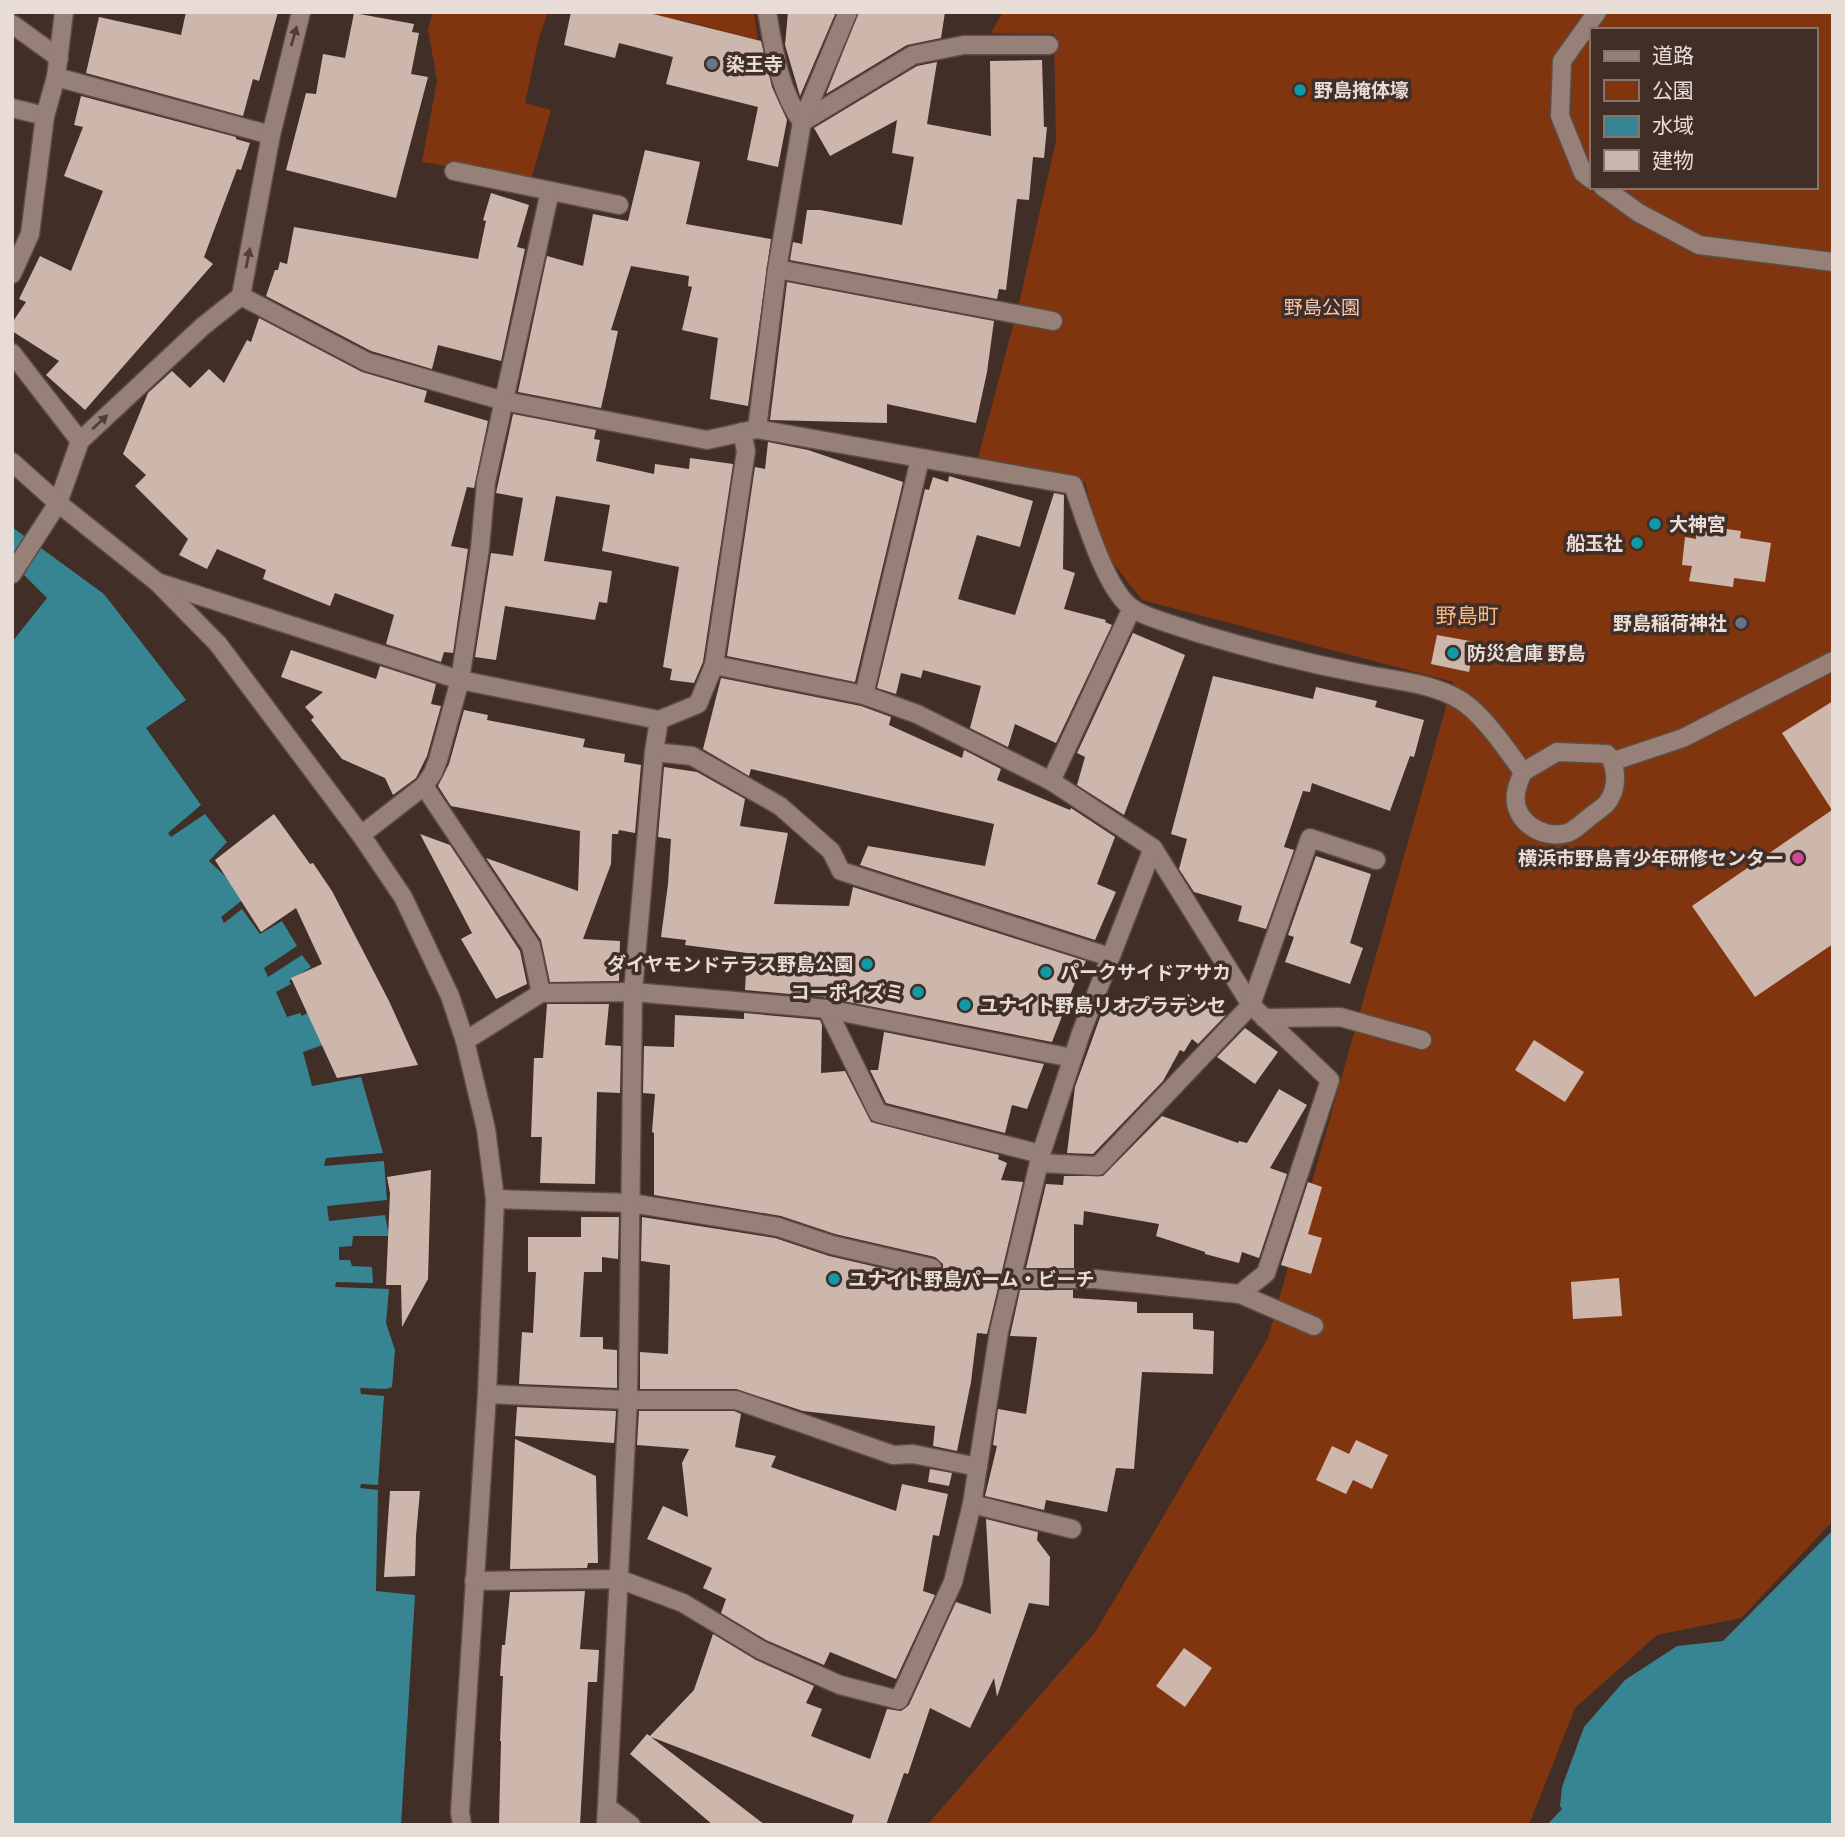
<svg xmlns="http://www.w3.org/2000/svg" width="1845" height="1837" viewBox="0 0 1845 1837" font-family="'Fira Sans','Noto Sans JP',sans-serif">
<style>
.green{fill:#81350e;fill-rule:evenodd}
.water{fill:#378592}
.pier{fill:#402e27}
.building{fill:#cdb7ac}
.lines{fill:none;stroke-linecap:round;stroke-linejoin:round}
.service-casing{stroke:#5c4d47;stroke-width:21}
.pedestrian-casing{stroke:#5c4d47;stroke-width:21}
.minor-casing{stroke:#5c4d47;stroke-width:21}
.tertiary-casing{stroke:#5c4d47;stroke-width:21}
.service{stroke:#968077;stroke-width:18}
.pedestrian{stroke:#968077;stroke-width:18}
.minor{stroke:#968077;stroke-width:18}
.tertiary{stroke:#968077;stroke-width:18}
.oneway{fill:#513e37}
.worship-dot{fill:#6b7280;stroke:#402e27;stroke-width:2.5}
.culture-dot{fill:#0f9aa8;stroke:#402e27;stroke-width:2.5}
.hotel-dot{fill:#d1479c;stroke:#402e27;stroke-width:2.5}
.labels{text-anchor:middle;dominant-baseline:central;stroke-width:7;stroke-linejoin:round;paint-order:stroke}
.poi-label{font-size:19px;font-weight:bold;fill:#e8dcd7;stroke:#402e27;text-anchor:start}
.park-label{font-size:19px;fill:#f6c5b0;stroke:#402e27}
.neighbourhood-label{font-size:21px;fill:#f8b985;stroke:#402e27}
</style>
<rect width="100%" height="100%" fill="#402e27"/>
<!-- green -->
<g class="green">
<polygon points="433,12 548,12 539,37 525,103 551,110 531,180 422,162 437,81 428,29"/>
<polygon points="640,12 754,12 758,40 680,20 677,30"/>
<path d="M1003,12H1833V1521L1741,1618L1657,1635L1575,1708L1529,1825H927L1096,1631L1268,1338L1453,682L1142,600L1103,550L1085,482L978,458L1019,303L1056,141L1054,34L991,33ZM1591,30H1815V187H1591Z"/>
</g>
<!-- water -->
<g class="water">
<polygon points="12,527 104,594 186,700 146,728 201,805 168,833 171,837 205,814 227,842 209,861 227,878 247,863 259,887 221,917 224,923 242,909 260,934 282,921 297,946 264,968 268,977 302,955 311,967 289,981 291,984 276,992 287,1017 300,1013 302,1016 325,1003 345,1037 303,1052 312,1086 361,1077 383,1153 326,1158 324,1166 384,1161 387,1200 327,1206 329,1221 385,1215 389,1236 353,1236 352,1246 339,1247 339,1260 350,1260 352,1266 372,1267 373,1283 336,1282 335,1287 389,1289 386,1323 395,1350 392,1387 386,1389 360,1388 361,1394 384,1396 378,1485 361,1484 360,1488 378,1490 376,1591 415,1595 401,1825 12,1825"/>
<polygon points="1833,1530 1833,1825 1547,1825 1562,1809 1560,1806 1562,1787 1584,1727 1625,1680 1677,1646 1723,1641"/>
</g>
<!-- pier -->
<polygon class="pier" points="12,563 47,598 12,642"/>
<!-- building -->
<g class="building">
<polygon points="186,12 278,12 259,81 253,79 243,116 86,73 99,17 181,35"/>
<polygon points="571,12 645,12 761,41 772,87 787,120 778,167 747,160 758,107 666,84 673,57 619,43 615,58 564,45"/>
<polygon points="788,12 836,12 800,96 785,45"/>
<polygon points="859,12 945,12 941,38 907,45 826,94"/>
<polygon points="354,13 414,24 412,32 419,33 411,74 428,77 396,198 286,170 306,93 316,94 323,54 345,58"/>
<polygon points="1042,60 1044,127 1047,127 1044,158 1033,157 1029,200 1017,199 1006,290 999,289 997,299 790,260 793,242 802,244 807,210 820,210 902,225 914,157 892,153 897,120 830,156 814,128 917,66 937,62 927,124 991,136 990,61"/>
<polygon points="81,96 236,137 236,139 250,143 241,170 237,169 204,257 213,264 85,410 46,375 59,361 12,331 12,323 26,302 19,299 40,256 71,271 103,191 64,176 83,127 74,125"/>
<polygon points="645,150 700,162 686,224 771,239 748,406 710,399 718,338 682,330 692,287 688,286 689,276 631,266 611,330 618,331 601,408 518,392 547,256 583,266 593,214 628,221"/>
<polygon points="491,193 529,205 517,247 525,249 501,361 438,345 432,369 371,351 266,296 275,270 278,270 280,262 287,264 294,227 478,259 486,221 483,220"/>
<polygon points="787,282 994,321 987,372 976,423 887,404 887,423 770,420"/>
<polygon points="259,318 362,372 427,391 424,402 488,421 474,488 467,487 451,546 468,549 453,653 444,652 441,662 386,644 394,615 335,593 330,606 263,579 266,570 217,549 207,569 179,555 188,539 135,486 146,475 123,454 148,393 172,371 190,388 209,369 224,383 247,340 251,342"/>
<polygon points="513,414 596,430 594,439 600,440 596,461 654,474 655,464 689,469 690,458 733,464 703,662 694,683 670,680 672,669 663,667 679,567 602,551 610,505 556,496 544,561 612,571 607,603 599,602 595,620 505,606 496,660 475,657 491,553 513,556 523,498 496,493"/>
<polygon points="768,442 808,450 903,482 855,682 727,656 755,467 765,469"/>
<polygon points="949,476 1033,501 1020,547 977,535 958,599 1015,615 1054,493 1064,495 1063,569 1075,573 1064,609 1106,620 1105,622 1112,625 1056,743 1015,724 1008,747 970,728 981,686 923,670 921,678 901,673 896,694 877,688 925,489 929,490 933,477 948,482"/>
<polygon points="1697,525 1741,531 1740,538 1771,543 1765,582 1734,578 1733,587 1689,581 1692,566 1682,565 1685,537 1696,539"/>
<polygon points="1133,633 1185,655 1124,815 1077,785 1085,757 1077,753"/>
<polygon points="1437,635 1475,642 1469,672 1431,664"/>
<polygon points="291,650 376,679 380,666 436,684 431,704 441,706 427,756 416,778 393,795 385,778 342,759 311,720 314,717 305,707 323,692 281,677"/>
<polygon points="1213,676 1313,699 1316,687 1377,701 1375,707 1424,720 1414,757 1410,756 1390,811 1312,783 1310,792 1303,791 1284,847 1294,850 1266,929 1238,921 1242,906 1194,892 1179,869 1187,839 1171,834"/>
<polygon points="721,678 861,706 891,717 889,725 962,758 964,750 1001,769 997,780 1070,810 1071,808 1115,837 1097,884 1116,892 1095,940 860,865 868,846 985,866 994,824 751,769 749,776 703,749"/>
<polygon points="1833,701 1833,944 1755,997 1692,906 1832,810 1782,733"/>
<polygon points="464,710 488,715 487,720 585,739 583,747 625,754 624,762 641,765 635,833 619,830 618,834 612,834 611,864 583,939 620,941 619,981 550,982 541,940 486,858 578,891 580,831 451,806 438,786 449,764"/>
<polygon points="664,767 697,772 745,799 740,826 788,833 774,904 849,906 853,887 1086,961 1083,967 1081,967 1052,1042 823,997 745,990 747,953 685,945 686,940 661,937 668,884 671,839 658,837"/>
<polygon points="274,814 310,864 313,863 332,891 389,1001 418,1065 337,1078 291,978 322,964 296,908 261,932 215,860"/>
<polygon points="420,834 450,845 520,951 527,984 496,999 461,939 472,933"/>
<polygon points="1316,856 1371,874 1350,943 1363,948 1350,984 1285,962 1294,937 1288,935"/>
<polygon points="1188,994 1200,1001 1202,998 1226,1015 1198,1044 1192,1039 1184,1052 1180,1050 1163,1081 1093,1154 1067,1153 1075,1087 1107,998 1176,1014"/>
<polygon points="547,1004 609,1004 605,1045 621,1046 620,1093 597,1092 595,1184 540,1183 542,1137 531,1137 534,1058 543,1058"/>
<polygon points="744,1013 820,1020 822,1025 821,1073 845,1071 871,1122 999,1155 998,1159 1007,1163 1001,1180 1023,1182 987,1334 977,1333 971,1382 957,1451 933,1446 935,1426 803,1411 736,1389 640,1389 640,1352 668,1354 670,1265 641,1261 642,1217 775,1238 829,1256 929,1279 936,1279 943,1271 943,1264 935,1257 835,1234 781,1216 654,1195 654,1133 652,1132 655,1094 643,1093 644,1046 674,1047 675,1015 744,1019"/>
<polygon points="1245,1028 1278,1052 1255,1084 1217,1057"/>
<polygon points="884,1032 1044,1064 1027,1109 1012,1105 1005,1133 886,1103 870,1070 878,1070"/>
<polygon points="1534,1040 1584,1072 1565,1102 1515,1070"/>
<polygon points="1279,1089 1307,1105 1270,1168 1287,1174 1259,1258 1242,1252 1239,1263 1205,1254 1205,1252 1156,1236 1159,1224 1084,1211 1083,1225 1074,1224 1074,1268 1026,1268 1046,1184 1063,1185 1064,1176 1103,1176 1162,1116 1238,1143 1239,1141 1247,1143"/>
<polygon points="431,1170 428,1279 402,1327 401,1285 386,1285 390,1193 387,1177"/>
<polygon points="1308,1182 1322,1187 1308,1234 1322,1238 1311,1274 1281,1265"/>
<polygon points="581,1217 619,1217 618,1259 602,1257 602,1272 584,1272 580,1337 603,1337 603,1349 617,1350 617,1388 519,1384 522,1332 533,1333 536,1272 528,1272 528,1237 581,1237"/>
<polygon points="1619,1278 1622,1316 1573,1319 1571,1282"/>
<polygon points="1020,1290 1073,1290 1073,1298 1137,1302 1137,1313 1193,1313 1193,1329 1214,1331 1213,1374 1142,1372 1134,1469 1116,1468 1107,1512 1046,1500 1044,1510 985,1496 997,1446 993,1445 998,1409 1026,1414 1037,1337 1010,1336"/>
<polygon points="517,1407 616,1411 614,1443 515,1436"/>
<polygon points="639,1411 734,1411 741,1414 735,1447 776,1456 771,1467 896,1511 902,1484 948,1494 939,1536 933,1535 923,1591 935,1595 896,1679 830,1652 824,1665 766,1640 721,1613 726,1599 703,1588 712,1568 647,1539 663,1506 688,1517 682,1463 689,1449 637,1445"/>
<polygon points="515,1439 596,1476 598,1563 588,1563 587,1568 510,1569"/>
<polygon points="1356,1440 1388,1455 1372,1489 1353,1480 1346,1494 1316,1480 1332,1446 1349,1454"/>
<polygon points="930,1469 952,1473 949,1486 928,1482"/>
<polygon points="390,1491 420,1491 416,1536 415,1576 384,1577"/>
<polygon points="986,1519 1038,1532 1037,1540 1050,1557 1049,1606 1029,1603 997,1697 994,1678 970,1728 930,1708 908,1774 904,1773 886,1825 851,1825 854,1815 651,1737 765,1825 713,1825 630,1754 647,1734 650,1736 694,1690 713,1634 756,1660 814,1686 806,1703 822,1709 811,1736 870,1759 887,1709 901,1711 909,1705 956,1602 991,1614"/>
<polygon points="585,1591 580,1649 599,1650 597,1682 588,1682 580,1825 499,1825 501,1741 500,1741 503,1676 500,1676 502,1645 505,1645 510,1592"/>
<polygon points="1184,1648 1212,1668 1185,1707 1156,1686"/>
</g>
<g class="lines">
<!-- service casing -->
<g class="service-casing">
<g id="service">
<polyline points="56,77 271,135"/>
<polyline points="802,122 913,55 964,45 1049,45"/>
<polyline points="454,171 619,205"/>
<polyline points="777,269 1053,321"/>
<polyline points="218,644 361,835 403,897 450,996 465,1041 486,1129 495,1199 487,1394 460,1812 462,1825"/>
<polyline points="714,665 864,695 917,714 1051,781 1153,848 1251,1005 1330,1080 1266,1273 1240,1294"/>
<polyline points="864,695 920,459"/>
<polyline points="654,752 692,756 780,806 831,851 841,871 1110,957"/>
<path d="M1557,752L1607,754C1618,766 1618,791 1606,804C1600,810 1591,815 1585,821C1579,825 1574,831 1567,833C1542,840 1512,821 1516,793C1517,786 1520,779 1523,772Z"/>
<polyline points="1051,781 1132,608"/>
<polyline points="424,786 531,946 541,993"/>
<polyline points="361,835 424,786 433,773 438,760 460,680 480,548 486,482 550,191"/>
<polyline points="827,1009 878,1113 1041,1154"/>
<polyline points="1264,1018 1340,1017 1422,1040"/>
<polyline points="465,1041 541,993 633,992 827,1009 1072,1058"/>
<polyline points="1039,1163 1098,1166 1251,1005 1310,838 1376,860"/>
<polyline points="495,1199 631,1203 778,1227 832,1245 932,1268"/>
<polyline points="1011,1279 1095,1279 1240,1294 1314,1326"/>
<polyline points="487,1394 628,1400 736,1400 893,1455 913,1454 978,1467"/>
<polyline points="972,1504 1072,1529"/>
<polyline points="474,1581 619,1579 683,1603 761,1650 840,1685 899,1700 953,1582 972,1504 999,1331 1041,1154 1081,1033 1153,848"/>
<polyline points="607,1807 631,1825"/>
</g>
</g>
<!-- pedestrian casing -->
<g class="pedestrian-casing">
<g id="pedestrian">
<polyline points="1591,179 1583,173 1560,116 1562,61 1597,12"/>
<polyline points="1603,187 1639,213 1699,245 1833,262"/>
<polyline points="1614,761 1683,738 1833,661"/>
</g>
</g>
<!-- minor casing -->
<g class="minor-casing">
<g id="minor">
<path d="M767,12C774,51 779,90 802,122"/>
<polyline points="12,24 59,58"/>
<polyline points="12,108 45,116"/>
<polyline points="12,274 30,234 45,116 56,77 64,12"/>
<path d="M241,296L367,362L504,401L707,440L757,429L1073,485C1085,517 1105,590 1133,609C1147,618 1181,627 1198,633C1254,650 1311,664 1368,675C1399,681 1434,684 1460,700C1482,713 1508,751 1523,772"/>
<polyline points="12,353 80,441"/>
<polyline points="757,429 777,269 802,122 848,12"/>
<polyline points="157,582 460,680 659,720 654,752 633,992 628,1400 606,1825"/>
<polyline points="218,644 157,582 58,503 80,441 202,327 241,296 271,135 301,12"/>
<polyline points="659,720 698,704 714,665 746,451 742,432"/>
</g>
</g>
<!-- tertiary casing -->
<g class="tertiary-casing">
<polyline id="tertiary" points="12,462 58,503 12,574"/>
</g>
<!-- service -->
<use href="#service" class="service"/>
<!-- pedestrian -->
<use href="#pedestrian" class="pedestrian"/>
<!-- minor -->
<use href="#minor" class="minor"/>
<!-- tertiary -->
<use href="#tertiary" class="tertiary"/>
</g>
<!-- one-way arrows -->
<defs><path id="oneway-solid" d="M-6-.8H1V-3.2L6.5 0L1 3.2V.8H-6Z" transform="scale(1.75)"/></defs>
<g class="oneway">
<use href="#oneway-solid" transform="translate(294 36) rotate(-74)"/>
<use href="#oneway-solid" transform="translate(248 258) rotate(-79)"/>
<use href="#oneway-solid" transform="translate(100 422) rotate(-43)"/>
</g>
<!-- markers -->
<g class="worship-dot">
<circle cx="712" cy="64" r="7"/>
<circle cx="1741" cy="623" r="7"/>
</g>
<g class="culture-dot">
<circle cx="1300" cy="90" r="7"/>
<circle cx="1655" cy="524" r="7"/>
<circle cx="1637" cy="543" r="7"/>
<circle cx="1453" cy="653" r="7"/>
<circle cx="867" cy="964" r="7"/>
<circle cx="1046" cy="972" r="7"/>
<circle cx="918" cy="992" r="7"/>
<circle cx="965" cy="1005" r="7"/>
<circle cx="834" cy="1279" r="7"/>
</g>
<circle class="hotel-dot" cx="1798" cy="858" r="7"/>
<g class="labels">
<!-- poi labels -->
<g class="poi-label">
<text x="726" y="64">染王寺</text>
<text x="1314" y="90">野島掩体壕</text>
<text x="1669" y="524">大神宮</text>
<text x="1623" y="543" text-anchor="end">船玉社</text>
<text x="1727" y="623" text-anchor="end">野島稲荷神社</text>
<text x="1467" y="653">防災倉庫 野島</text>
<text x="1784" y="858" text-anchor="end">横浜市野島青少年研修センター</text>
<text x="853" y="964" text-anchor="end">ダイヤモンドテラス野島公園</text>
<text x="1060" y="972">パークサイドアサカ</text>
<text x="904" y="992" text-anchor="end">コーポイズミ</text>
<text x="979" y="1005">ユナイト野島リオプラテンセ</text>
<text x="848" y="1279">ユナイト野島パーム・ビーチ</text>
</g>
<!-- park labels -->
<g class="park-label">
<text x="1322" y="307">野島公園</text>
</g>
<!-- neighbourhood labels -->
<g class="neighbourhood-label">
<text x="1467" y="616">野島町</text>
</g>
</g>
<!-- border -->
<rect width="1845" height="1837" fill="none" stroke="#e8dcd7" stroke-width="28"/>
<!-- legend -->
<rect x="1590" y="28" width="228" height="161" fill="#402e27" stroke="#83746d" stroke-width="2"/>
<rect x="1604" y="51" width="35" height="10" fill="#968077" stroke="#83746d" stroke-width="2"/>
<text x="1652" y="63" font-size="21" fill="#e8dcd7">道路</text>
<rect x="1604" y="80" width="35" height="21" fill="#81350e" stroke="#83746d" stroke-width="2"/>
<text x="1652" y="98" font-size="21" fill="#e8dcd7">公園</text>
<rect x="1604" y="116" width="35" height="21" fill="#378592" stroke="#83746d" stroke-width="2"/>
<text x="1652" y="133" font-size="21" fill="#e8dcd7">水域</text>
<rect x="1604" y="150" width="35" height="21" fill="#cdb7ac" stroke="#83746d" stroke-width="2"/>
<text x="1652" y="168" font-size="21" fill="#e8dcd7">建物</text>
</svg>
